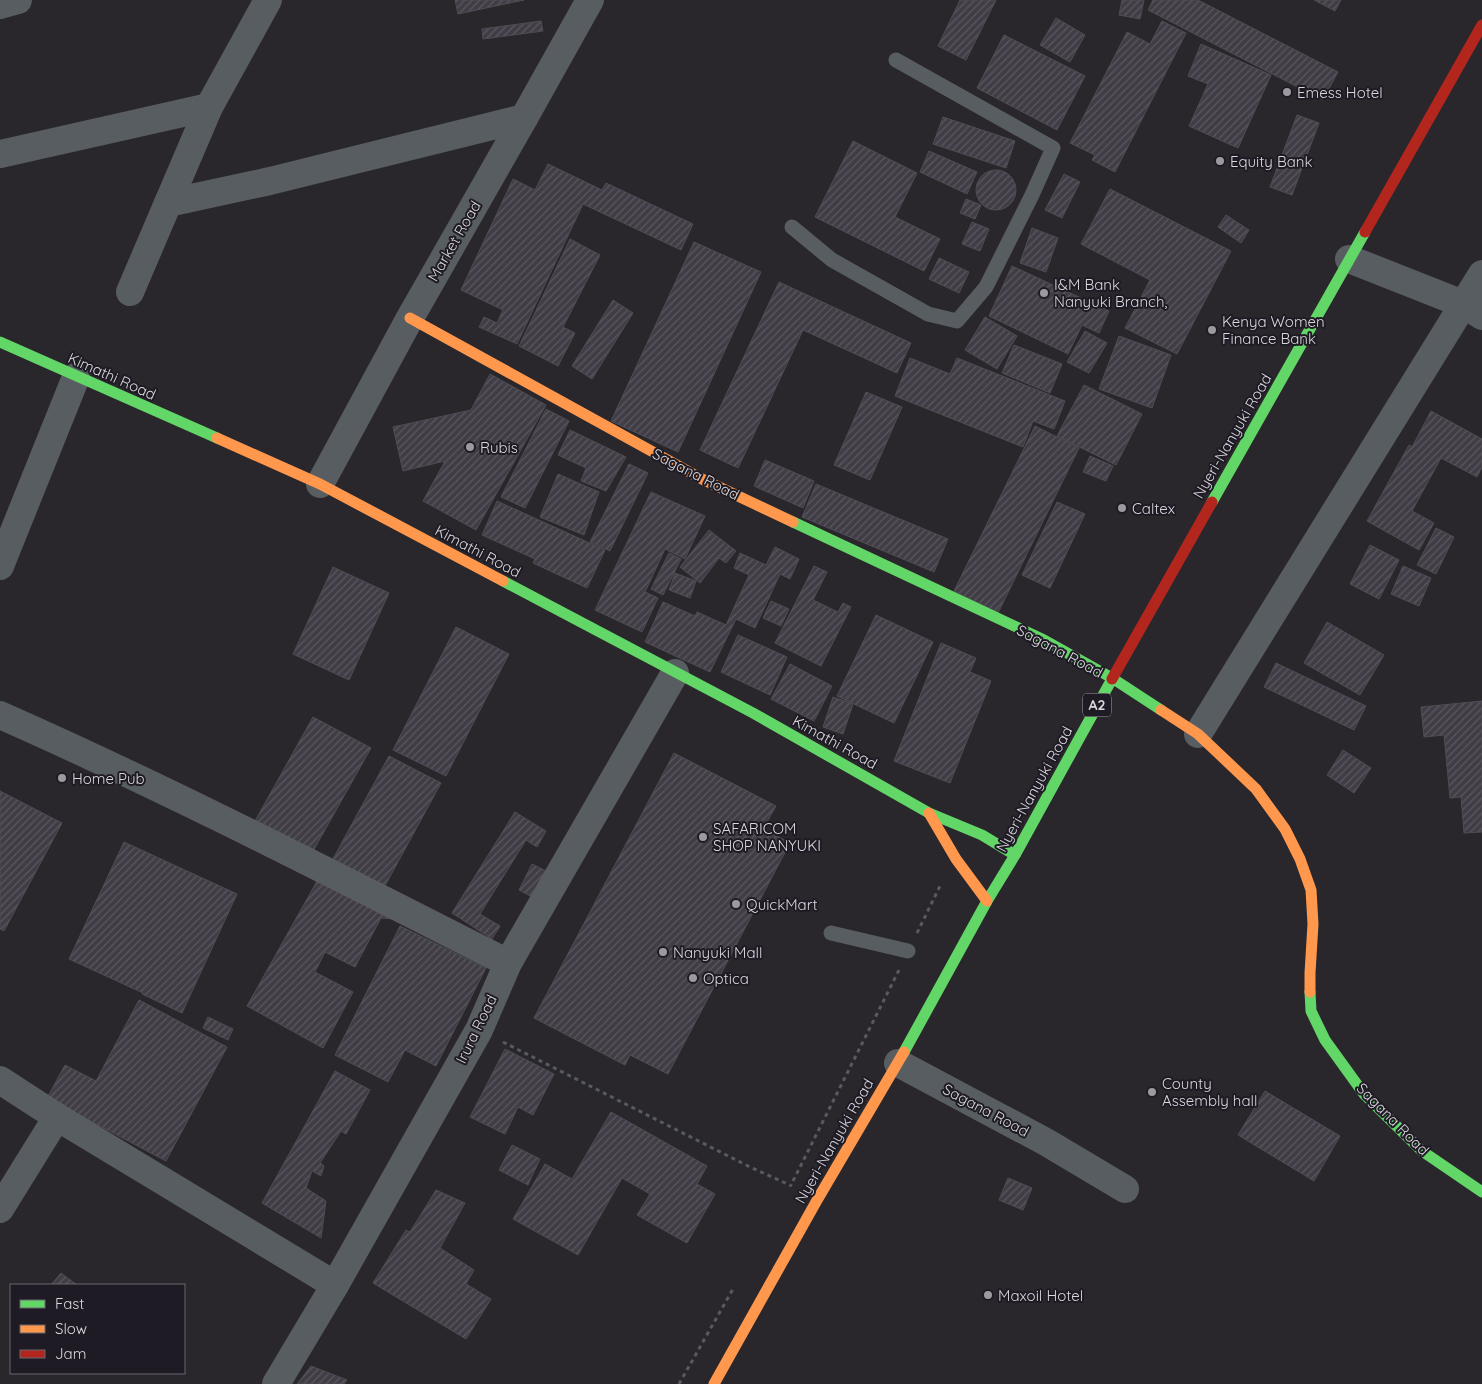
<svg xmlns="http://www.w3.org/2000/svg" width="1482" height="1384" viewBox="0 0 1482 1384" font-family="Quicksand,sans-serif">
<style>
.building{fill:url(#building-hatch);stroke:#4f4d52}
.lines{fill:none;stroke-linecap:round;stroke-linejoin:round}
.path{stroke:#585b5e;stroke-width:3;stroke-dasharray:4 4;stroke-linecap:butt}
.lane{stroke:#585d61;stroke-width:15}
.street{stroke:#585d61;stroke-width:28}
.fast{stroke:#63d668;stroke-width:11}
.slow{stroke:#ff974d;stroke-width:11}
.jam{stroke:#b3261e;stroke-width:11}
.poi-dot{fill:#9c9aa0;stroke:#1e1b24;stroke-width:2}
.labels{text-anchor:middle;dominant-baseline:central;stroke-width:4;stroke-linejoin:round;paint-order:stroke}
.shield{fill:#1e1b24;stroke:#a29fa6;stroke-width:1}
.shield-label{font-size:14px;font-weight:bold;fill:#dad8de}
.poi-label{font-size:15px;fill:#dad8de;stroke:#1e1b24;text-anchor:start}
.street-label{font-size:15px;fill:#dad8de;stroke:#1e1b24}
</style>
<defs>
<pattern id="building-hatch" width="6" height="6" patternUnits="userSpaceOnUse" patternTransform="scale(1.25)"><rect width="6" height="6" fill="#403d46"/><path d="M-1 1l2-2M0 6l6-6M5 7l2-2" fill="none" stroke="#5b5860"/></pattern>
</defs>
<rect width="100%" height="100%" fill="#29272c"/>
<!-- building -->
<g class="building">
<polygon points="455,0 524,0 458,14"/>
<polygon points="960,0 996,0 966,60 938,46"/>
<polygon points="1122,0 1144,0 1140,19 1119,15"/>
<polygon points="1153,0 1198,0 1338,72 1323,100 1148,10"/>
<polygon points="1314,0 1341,0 1335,11"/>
<polygon points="1056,18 1085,35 1070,62 1040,45"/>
<polygon points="541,21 543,31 483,39 482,29"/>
<polygon points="1162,21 1186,33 1115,172 1092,160 1095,155 1070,143 1127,32 1150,44"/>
<polygon points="1004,35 1085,76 1057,130 977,88"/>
<polygon points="1201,44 1271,75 1238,148 1189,126 1208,84 1188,76"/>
<polygon points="1297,115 1319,123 1292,195 1270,187"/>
<polygon points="943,117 1015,141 1006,168 933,144"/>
<polygon points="853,141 917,173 895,217 940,239 924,271 815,217"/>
<polygon points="929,151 977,172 967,194 920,172"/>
<polygon points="548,164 602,190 606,183 693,224 681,250 583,204 517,344 479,327 484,317 497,323 503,310 461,290 513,179 535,190"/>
<circle cx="996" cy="190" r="20"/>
<polygon points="1064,174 1080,182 1062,218 1045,210"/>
<polygon points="1110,189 1231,251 1177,354 1125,328 1150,280 1081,244"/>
<polygon points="966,199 981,205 975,219 960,213"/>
<polygon points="1226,215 1249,230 1241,243 1218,227"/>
<polygon points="972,222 989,229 980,251 962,244"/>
<polygon points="1032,228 1058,238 1046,272 1020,263"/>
<polygon points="570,239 600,255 563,327 575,333 558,366 519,346"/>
<polygon points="694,242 761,272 678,452 611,421"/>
<polygon points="939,258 969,272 959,293 929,279"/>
<polygon points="1012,266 1109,311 1099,333 1082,325 1068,354 989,316"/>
<polygon points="779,282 911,343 897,373 803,330 738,468 700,450"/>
<polygon points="613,300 633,313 592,379 572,366"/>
<polygon points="985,317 1017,336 997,369 965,350"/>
<polygon points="1085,331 1107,343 1089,373 1067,362"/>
<polygon points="1119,336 1171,355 1152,408 1099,389"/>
<polygon points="1014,345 1062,364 1050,393 1002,373"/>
<polygon points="910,358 950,374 957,358 1065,401 1054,429 1033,421 1023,447 895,396"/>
<polygon points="490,374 546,405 476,530 423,501 445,461 403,471 393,427 471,410"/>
<polygon points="1084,385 1142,414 1116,465 1057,436"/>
<polygon points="866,392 902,407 870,480 834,465"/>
<polygon points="546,409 569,421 525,508 501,497"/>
<polygon points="1431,411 1482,439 1482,467 1477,477 1441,458 1412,511 1434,523 1419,550 1367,521 1409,445 1412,447"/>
<polygon points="1035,426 1079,448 998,613 954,591"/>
<polygon points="570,430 626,457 606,491 581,481 586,468 558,455"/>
<polygon points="1090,456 1113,466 1106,481 1083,472"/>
<polygon points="765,460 814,481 803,508 754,486"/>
<polygon points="629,464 648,473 610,551 590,542"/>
<polygon points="558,474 599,492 584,535 540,517"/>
<polygon points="816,484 948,539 934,572 802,517"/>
<polygon points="651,492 705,516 685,559 665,549 645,592 658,598 642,632 595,610"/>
<polygon points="497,501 605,550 587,588 533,563 535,559 482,535"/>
<polygon points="1057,502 1085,514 1050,588 1022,575"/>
<polygon points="1436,528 1454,537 1436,574 1417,565"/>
<polygon points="709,530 736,551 726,563 719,558 700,583 680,567"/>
<polygon points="1370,545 1399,560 1379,599 1350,584"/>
<polygon points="775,547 799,559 790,579 780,574 755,628 736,619 710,672 645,642 663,602 695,616 697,612 726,625 749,575 734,568 740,553 766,565"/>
<polygon points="669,553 681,559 663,595 651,589"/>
<polygon points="814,566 827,572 813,600 838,612 843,603 851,607 821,666 775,643"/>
<polygon points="1403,566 1431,578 1419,606 1391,594"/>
<polygon points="333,567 389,593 349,680 293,654"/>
<polygon points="675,573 696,581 690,598 669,590"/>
<polygon points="771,601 789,609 781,626 763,618"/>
<polygon points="876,615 933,642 894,723 837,696"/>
<polygon points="1327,622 1384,655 1360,695 1304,663"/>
<polygon points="456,627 509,654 446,776 393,750"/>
<polygon points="738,635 787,657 770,695 721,672"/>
<polygon points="941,643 976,658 970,672 991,681 950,783 894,761"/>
<polygon points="1276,663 1366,706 1354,730 1264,687"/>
<polygon points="790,664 832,686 814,721 771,699"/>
<polygon points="833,697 853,704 843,734 823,727"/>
<polygon points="1482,701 1482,832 1464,833 1461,797 1450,798 1444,735 1424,737 1421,707"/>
<polygon points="313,717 371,748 312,853 255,821"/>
<polygon points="1343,750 1371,768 1354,793 1327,775"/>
<polygon points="674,753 776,806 763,829 790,843 668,1074 630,1055 625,1065 534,1018"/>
<polygon points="389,756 441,783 380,895 328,868"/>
<polygon points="0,791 62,823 4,931 0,929"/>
<polygon points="515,812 546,831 537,847 526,840 480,914 500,926 492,939 452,913"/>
<polygon points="124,842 237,894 182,1013 142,994 143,993 69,959"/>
<polygon points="532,864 554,875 540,901 519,890"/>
<polygon points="321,874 394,919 381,918 355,967 325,952 315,972 353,992 323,1048 247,1006"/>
<polygon points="400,926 486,968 436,1066 405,1050 388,1082 335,1055"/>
<polygon points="139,1000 227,1047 166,1161 47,1098 65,1065 96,1081"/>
<polygon points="208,1017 233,1029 228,1040 203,1028"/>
<polygon points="505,1049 554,1074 533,1115 518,1107 505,1134 470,1117"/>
<polygon points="335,1071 370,1090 346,1134 341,1131 320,1163 324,1166 321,1176 312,1171 306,1188 326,1201 321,1238 262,1203"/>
<polygon points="1265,1091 1340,1136 1314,1181 1238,1135"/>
<polygon points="611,1112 707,1166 697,1184 715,1194 687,1243 637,1215 650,1194 622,1178 578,1255 513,1219 545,1164 572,1179"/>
<polygon points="512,1145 540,1159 528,1185 499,1170"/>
<polygon points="1008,1178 1032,1188 1023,1210 999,1200"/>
<polygon points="436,1190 465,1203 440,1248 474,1270 466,1284 491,1299 466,1339 373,1283 406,1230 410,1232"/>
<polygon points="61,1273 77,1285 51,1285"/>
<polygon points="311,1366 347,1380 344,1384 297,1384"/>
</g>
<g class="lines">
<!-- path -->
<g class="path">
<polyline points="917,933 940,886 939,884"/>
<polyline points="503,1042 750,1167 792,1186"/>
<polyline points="793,1181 899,970"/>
<polyline points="679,1384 733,1289"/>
</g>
<!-- lane -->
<g class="lane">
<polyline points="792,227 832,260 928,314 957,321 986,287 1032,195 1053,148 896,60"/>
<polyline points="831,933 908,951"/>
</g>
<!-- street -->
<g class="street">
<polyline points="0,5 18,0"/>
<polyline points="0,154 209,107"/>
<polyline points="168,203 270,181 524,118"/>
<polyline points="1349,259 1463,304 1482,316"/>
<polyline points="130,292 209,107 268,0"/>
<polyline points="320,484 410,318 524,118 590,0"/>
<polyline points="0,566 76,377"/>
<path d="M0,715C172,791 340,878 508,963"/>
<polyline points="1198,734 1482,274"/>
<polyline points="898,1063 1046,1142 1125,1189"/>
<polyline points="0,1080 57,1117 335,1285"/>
<polyline points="0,1209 57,1117"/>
<polyline points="276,1384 335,1285 479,1030 508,963 675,673"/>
</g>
<!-- fast -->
<g class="fast">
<polyline points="0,342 217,438"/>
<polyline points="1212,502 1365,232"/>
<polyline points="793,522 1044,640 1112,678 1161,710"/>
<polyline points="503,581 753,713 929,813 982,835 1015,855"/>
<polyline points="1310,992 1311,1011 1325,1040 1364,1094 1422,1151 1482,1192"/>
<polyline points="904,1052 987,901 1015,855 1112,679"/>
</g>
<!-- slow -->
<g class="slow">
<polyline points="410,318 702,479 793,522"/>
<polyline points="217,438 320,484 503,581"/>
<polyline points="1161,710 1198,734 1256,789 1285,829 1300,859 1311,890 1313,924 1310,973 1310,992"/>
<polyline points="929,813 956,859 987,901"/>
<polyline points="714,1384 816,1202 904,1052"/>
</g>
<!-- jam -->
<g class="jam">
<polyline points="1365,232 1482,25"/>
<polyline points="1112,679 1212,502"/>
</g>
</g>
<!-- markers -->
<g class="poi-dot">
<circle cx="1287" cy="92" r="5"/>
<circle cx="1220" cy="161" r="5"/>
<circle cx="1044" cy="293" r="5"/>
<circle cx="1212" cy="330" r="5"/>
<circle cx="470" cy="447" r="5"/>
<circle cx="1122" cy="508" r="5"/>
<circle cx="62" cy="778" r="5"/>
<circle cx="703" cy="837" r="5"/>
<circle cx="736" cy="904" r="5"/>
<circle cx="663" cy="952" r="5"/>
<circle cx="693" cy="978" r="5"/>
<circle cx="1152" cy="1092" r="5"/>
<circle cx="988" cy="1295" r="5"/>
</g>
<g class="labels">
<!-- shield labels -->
<rect class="shield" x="1083" y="693.5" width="28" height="23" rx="4"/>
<g class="shield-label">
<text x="1097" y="705">A2</text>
</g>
<!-- poi labels -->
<g class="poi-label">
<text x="1297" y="92">Emess Hotel</text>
<text x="1230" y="161">Equity Bank</text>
<text x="1054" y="284">I&amp;M Bank<tspan x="1054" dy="17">Nanyuki Branch,</tspan></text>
<text x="1222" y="321">Kenya Women<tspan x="1222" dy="17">Finance Bank</tspan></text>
<text x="480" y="447">Rubis</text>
<text x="1132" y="508">Caltex</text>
<text x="72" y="778">Home Pub</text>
<text x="713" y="828">SAFARICOM<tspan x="713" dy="17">SHOP NANYUKI</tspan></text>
<text x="746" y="904">QuickMart</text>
<text x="673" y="952">Nanyuki Mall</text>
<text x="703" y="978">Optica</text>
<text x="1162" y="1083">County<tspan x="1162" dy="17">Assembly hall</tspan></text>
<text x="998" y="1295">Maxoil Hotel</text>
</g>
<!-- street labels -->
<g class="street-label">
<text transform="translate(454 241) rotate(-60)">Market Road</text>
<text transform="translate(112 376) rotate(24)">Kimathi Road</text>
<text transform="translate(1232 436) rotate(-60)">Nyeri-Nanyuki Road</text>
<text transform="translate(696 474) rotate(27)">Sagana Road</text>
<text transform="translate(478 551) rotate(28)">Kimathi Road</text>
<text transform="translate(1060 651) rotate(28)">Sagana Road</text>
<text transform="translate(835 742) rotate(29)">Kimathi Road</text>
<text transform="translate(1034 789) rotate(-61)">Nyeri-Nanyuki Road</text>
<text transform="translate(476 1029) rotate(-64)">Irura Road</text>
<text transform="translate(986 1110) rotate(28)">Sagana Road</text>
<text transform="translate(1393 1119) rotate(45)">Sagana Road</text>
<text transform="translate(834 1141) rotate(-60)">Nyeri-Nanyuki Road</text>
</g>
</g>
<!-- legend -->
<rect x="10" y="1284" width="175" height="90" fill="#1e1b24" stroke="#69676e"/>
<rect x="20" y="1300" width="25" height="8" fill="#63d668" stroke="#69676e"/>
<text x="55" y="1309" font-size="15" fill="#dad8de">Fast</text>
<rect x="20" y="1325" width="25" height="8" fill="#ff974d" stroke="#69676e"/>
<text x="55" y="1334" font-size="15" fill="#dad8de">Slow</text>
<rect x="20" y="1350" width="25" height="8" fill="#b3261e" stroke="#69676e"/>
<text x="55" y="1359" font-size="15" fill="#dad8de">Jam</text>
</svg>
